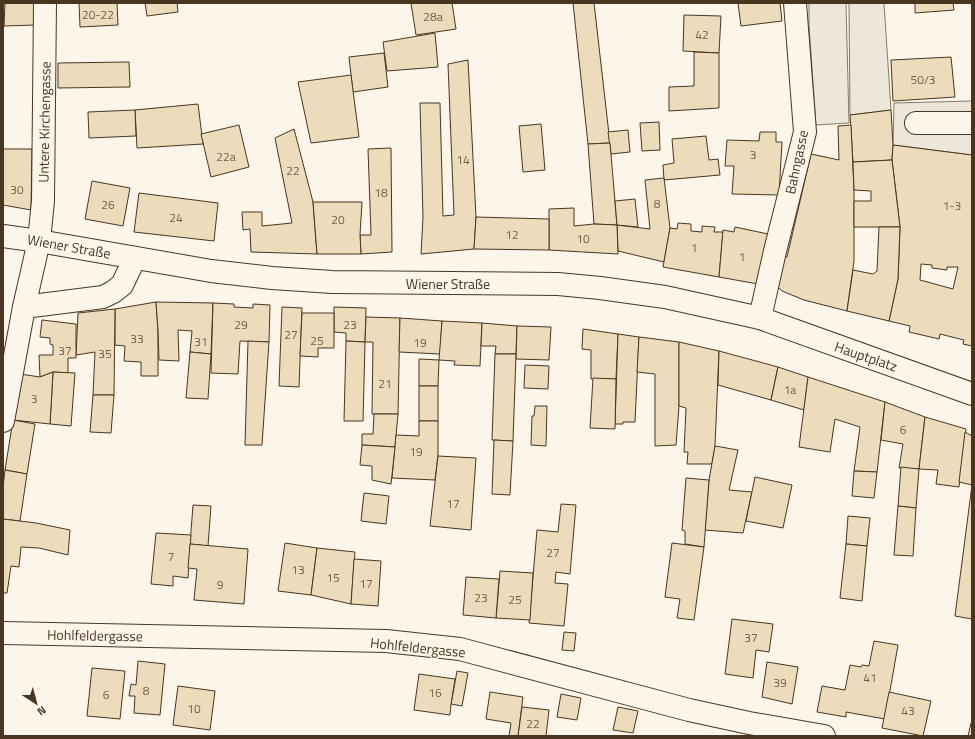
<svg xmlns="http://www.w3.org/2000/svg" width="975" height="739" viewBox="0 0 975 739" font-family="'Titillium Web',sans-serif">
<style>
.parking{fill:#ede7d9;stroke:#887966}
.building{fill:#ecdcbc;stroke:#4a3520;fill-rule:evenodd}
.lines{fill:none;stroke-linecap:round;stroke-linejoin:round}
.minor-casing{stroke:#4a3520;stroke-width:24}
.major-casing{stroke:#4a3520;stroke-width:24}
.minor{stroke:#fbf6e9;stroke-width:22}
.major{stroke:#fbf6e9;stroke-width:22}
.labels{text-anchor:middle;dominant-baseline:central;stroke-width:3;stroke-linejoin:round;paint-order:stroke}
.number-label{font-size:12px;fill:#725f47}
.street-label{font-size:14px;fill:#4a3520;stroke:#fbf6e9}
</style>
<rect width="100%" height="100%" fill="#fbf6e9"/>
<!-- parking -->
<g class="parking">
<polygon points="809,3 846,3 849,123 816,125 809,25"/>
<polygon points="849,3 884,3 891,110 850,115"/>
<polygon points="972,101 972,155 893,145 894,103"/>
</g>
<!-- building -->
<g class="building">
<polygon points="5,3 35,3 35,25 4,26"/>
<polygon points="79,3 117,3 118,25 80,27"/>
<polygon points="145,3 177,3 178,12 147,16"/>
<polygon points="411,3 452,3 456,29 416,35"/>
<polygon points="573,3 594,3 610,143 588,144"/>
<polygon points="738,3 780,3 782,21 741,26"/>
<polygon points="915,3 953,3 954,10 915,13"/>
<polygon points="684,15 721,16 719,53 683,51"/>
<polygon points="435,33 438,67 387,71 383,42"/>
<polygon points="694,52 719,53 719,108 669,111 669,87 694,86"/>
<polygon points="384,53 388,87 353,92 349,57"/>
<polygon points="951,57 955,97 893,101 891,60"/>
<polygon points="468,60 476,217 474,249 421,254 423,217 420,103 440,103 443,216 454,215 448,64"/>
<polygon points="129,62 130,87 58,88 58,63"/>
<polygon points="351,75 359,137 311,143 298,82"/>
<polygon points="198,104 203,144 137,148 135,110"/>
<polygon points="135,110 136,136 89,138 88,112"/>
<polygon points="891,110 893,145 892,160 853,162 850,115"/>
<polygon points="659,122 660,150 642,151 640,123"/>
<polygon points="541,124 545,170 523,172 519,126"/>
<polygon points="239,125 249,167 211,177 201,134"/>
<polygon points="851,125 854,190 854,261 847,311 804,300 782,291 778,287 782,256 787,257 811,154 839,160 838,126"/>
<polygon points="294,129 313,202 317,254 251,252 250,229 243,230 242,212 262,212 262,226 292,223 275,138"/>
<polygon points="628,130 630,152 611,154 608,132"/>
<polygon points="760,132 776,132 776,142 782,142 779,195 732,194 734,166 725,166 727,140 759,141"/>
<polygon points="706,136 709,160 718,159 720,175 664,180 663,165 674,163 672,139"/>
<polygon points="610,143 617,225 594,224 588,144"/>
<path d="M893,145L972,155V346L963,344L964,340L940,334L939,339L909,332L910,326L889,321L898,279L900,227L892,160ZM921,264L932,265V268L947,270V267H958L953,289L920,280Z"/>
<polygon points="391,148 392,252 361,254 360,235 371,235 368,149"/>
<polygon points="3,149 32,149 31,210 3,205"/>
<polygon points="892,160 900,227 854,227 854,201 871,201 871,191 854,190 853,162"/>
<polygon points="664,178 670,228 664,262 618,251 617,225 650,229 645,180"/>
<polygon points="92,181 130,188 123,226 85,219"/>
<polygon points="139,193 218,203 214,241 134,232"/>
<polygon points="635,199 638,227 617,225 615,201"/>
<polygon points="313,202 362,202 360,235 361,254 317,254"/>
<polygon points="574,208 574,226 594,224 617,225 618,254 549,250 549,209"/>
<polygon points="476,217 549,219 549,250 474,249"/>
<polygon points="678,223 691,224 691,231 702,232 702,226 715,227 714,232 723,232 719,277 663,267 670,228 677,229"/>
<polygon points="735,227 768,234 758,284 719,277 723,230 734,232"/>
<polygon points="879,227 900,227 898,279 889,321 847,311 853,270 873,274 877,271"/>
<polygon points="156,302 158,330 158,376 141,376 141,362 124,361 125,346 115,345 115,309"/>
<polygon points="156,302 213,303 211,354 190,352 192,331 178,330 179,361 159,360 158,330"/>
<polygon points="213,303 234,304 234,307 253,308 253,304 270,305 269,342 240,341 238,374 211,373"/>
<polygon points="282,307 302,308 299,387 279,386"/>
<polygon points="334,307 366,308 365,342 346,341 346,333 334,332"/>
<polygon points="115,309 114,395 93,395 95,352 76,355 78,313"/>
<polygon points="302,313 334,313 334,348 318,348 318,357 300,356"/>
<polygon points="366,317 400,318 398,414 372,414 373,342 365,342"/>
<polygon points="400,318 442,321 440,354 399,352"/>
<polygon points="42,320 76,324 76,358 68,358 68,373 53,372 40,377 39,355 53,355 53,345 50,344 50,338 40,337"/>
<polygon points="442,321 482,323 480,366 454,365 455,361 439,360"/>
<polygon points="482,323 517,326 516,354 495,354 496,346 481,346"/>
<polygon points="517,326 551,327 549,360 516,359"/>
<polygon points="583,329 618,334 616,379 591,379 591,350 582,349"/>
<polygon points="618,334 639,337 635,422 623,422 623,424 615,424"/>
<polygon points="639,337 679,342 679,406 676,445 655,446 655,374 637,372"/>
<polygon points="248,341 269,342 262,445 245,445"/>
<polygon points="346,341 365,342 363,421 344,421"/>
<polygon points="679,342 719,351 715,446 712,464 687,464 688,452 684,452 686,408 679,406"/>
<polygon points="719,351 778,367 771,400 718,385"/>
<polygon points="190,352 211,354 208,399 186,398"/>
<polygon points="495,354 516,354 513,441 492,440"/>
<polygon points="419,359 439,360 438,386 419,386"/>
<polygon points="525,365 549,366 548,389 524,388"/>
<polygon points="778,367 808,377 804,410 771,400"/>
<polygon points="53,372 75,373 71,426 50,424"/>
<polygon points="53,372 50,424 13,420 20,374 40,377"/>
<polygon points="808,377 885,402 877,472 854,471 860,427 835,419 830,452 799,447"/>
<polygon points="593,378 616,379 615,429 590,428"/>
<rect x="419" y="386" width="19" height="35"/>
<polygon points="93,395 114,395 111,433 90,432"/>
<polygon points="885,402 925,417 919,469 899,468 903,444 881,440"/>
<polygon points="535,406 547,406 546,446 531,445 532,416 534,416"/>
<polygon points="374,414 398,414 395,447 362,445 362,434 373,434"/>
<polygon points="925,417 966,429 959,487 936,484 938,470 919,469"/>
<polygon points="13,420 35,424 27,474 5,470"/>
<polygon points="419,421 438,421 438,456 435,480 392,478 396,435 419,436"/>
<polygon points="965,432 972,436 972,485 959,482"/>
<polygon points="494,440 513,441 510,495 492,494"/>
<polygon points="362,445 395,447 391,484 372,480 372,466 360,465"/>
<polygon points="715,446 738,450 729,490 752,492 743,533 705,530 709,480"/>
<polygon points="438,456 476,458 471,530 430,526"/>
<polygon points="901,467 919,469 916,508 898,506"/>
<polygon points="5,470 27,474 20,521 3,519 3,487"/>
<polygon points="854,471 877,472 874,498 852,496"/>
<polygon points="755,477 792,485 783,528 746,521"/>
<polygon points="686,478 709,480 704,547 685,544 685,531 682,530"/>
<polygon points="972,485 972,619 955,616"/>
<polygon points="364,493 389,496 386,524 361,521"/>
<polygon points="561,504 576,505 570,574 556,572 555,583 568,584 564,626 529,623 537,530 558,532"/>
<polygon points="193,505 211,506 208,546 190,544"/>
<polygon points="898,506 916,508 913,556 894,555"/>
<polygon points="848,516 870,518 867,546 846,544"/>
<polygon points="3,519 36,523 70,530 68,555 39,548 21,547 19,567 11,566 7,593 3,593"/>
<polygon points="156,533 191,535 188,578 173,576 173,586 151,584"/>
<polygon points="285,543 317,548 311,595 278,591"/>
<polygon points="672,543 704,547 694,620 677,618 680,599 665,597"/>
<polygon points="190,544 248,549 244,604 194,600 197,569 188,568"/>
<polygon points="846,544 867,546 862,601 840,598"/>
<polygon points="317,548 355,552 351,604 311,595"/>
<polygon points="354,559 381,561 378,606 351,604"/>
<polygon points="500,571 533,573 530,620 496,618"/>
<polygon points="466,577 499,579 496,618 463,615"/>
<polygon points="732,619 773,624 769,652 756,650 753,678 725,674"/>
<polygon points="564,632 576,633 574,651 562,650"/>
<polygon points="874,641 898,645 885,719 846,712 846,717 817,712 822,686 845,690 850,665 861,667 862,665 869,666"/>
<polygon points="138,661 165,664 160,715 134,713 135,696 129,696 131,684 136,685"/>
<polygon points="767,662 798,667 792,704 762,697"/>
<polygon points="92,668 125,671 120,719 87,716"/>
<polygon points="457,671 468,673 462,706 451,704"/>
<polygon points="419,674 455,679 451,704 450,715 414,710"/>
<polygon points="178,686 215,691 210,730 173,725"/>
<polygon points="490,692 523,697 518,736 509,736 511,723 486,719"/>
<polygon points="889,692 931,701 923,736 882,728"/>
<polygon points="561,694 581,698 577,720 557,717"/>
<polygon points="522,707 549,710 546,736 518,736"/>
<polygon points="618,707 638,711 633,733 613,730"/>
<polygon points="971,723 972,723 972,736 968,736"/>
</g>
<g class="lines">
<!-- minor casing -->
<g class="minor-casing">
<g id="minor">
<polyline points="916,123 972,123"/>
<polyline points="24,307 103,297 113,292 122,285 135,258"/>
<polyline points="760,318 775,251 805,132 795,3"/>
<polyline points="3,421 24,307 39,241 43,201 45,3"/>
<polyline points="3,633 386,641 460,649 689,710 749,723 824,736"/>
</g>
</g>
<!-- major casing -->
<g class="major-casing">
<polyline id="major" points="3,236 39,241 211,271 272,278 332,282 558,284 600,288 665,297 760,318 972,394"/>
</g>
<!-- minor -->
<use href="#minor" class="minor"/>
<!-- major -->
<use href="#major" class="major"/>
</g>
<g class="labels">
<!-- number labels -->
<g class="number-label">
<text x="98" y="14">20-22</text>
<text x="433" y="16">28a</text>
<text x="702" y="34">42</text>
<text x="923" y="79">50/3</text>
<text x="753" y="154">3</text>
<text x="226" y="156">22a</text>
<text x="463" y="159">14</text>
<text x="293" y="170">22</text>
<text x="17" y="189">30</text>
<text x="381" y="192">18</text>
<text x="657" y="203">8</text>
<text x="108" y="204">26</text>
<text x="952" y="205">1-3</text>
<text x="176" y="217">24</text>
<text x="338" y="219">20</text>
<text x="512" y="234">12</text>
<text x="583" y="238">10</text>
<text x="694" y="247">1</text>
<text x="742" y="256">1</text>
<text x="241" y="324">29</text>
<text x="350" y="324">23</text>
<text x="291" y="334">27</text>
<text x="137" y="338">33</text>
<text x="317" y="340">25</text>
<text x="201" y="341">31</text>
<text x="420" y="342">19</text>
<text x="65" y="350">37</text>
<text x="105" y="353">35</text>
<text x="385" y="383">21</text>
<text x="790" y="389">1a</text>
<text x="34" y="398">3</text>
<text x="903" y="429">6</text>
<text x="416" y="451">19</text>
<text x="453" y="503">17</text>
<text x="553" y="552">27</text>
<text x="171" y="556">7</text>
<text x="298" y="569">13</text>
<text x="333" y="577">15</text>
<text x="366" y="583">17</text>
<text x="220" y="584">9</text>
<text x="481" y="597">23</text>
<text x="515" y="599">25</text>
<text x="751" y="637">37</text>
<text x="870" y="677">41</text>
<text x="780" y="682">39</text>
<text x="146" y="690">8</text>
<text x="435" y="692">16</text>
<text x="106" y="694">6</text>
<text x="194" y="708">10</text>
<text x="908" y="710">43</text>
<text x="533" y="723">22</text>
</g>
<!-- street labels -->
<g class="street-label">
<text transform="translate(44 122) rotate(-89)">Untere Kirchengasse</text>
<text transform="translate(796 162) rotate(-78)">Bahngasse</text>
<text transform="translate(69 246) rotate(10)">Wiener Straße</text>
<text x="448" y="283">Wiener Straße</text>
<text transform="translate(866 356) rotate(19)">Hauptplatz</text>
<text transform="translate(95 635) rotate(1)">Hohlfeldergasse</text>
<text transform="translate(418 647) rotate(6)">Hohlfeldergasse</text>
</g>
</g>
<!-- border -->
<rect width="975" height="739" fill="none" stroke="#4a3520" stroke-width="8"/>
<!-- north arrow -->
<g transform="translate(36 703) rotate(144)" stroke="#fbf6e9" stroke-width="3" paint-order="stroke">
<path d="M0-3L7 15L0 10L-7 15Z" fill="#4a3520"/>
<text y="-6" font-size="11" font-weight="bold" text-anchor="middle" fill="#4a3520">N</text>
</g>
</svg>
